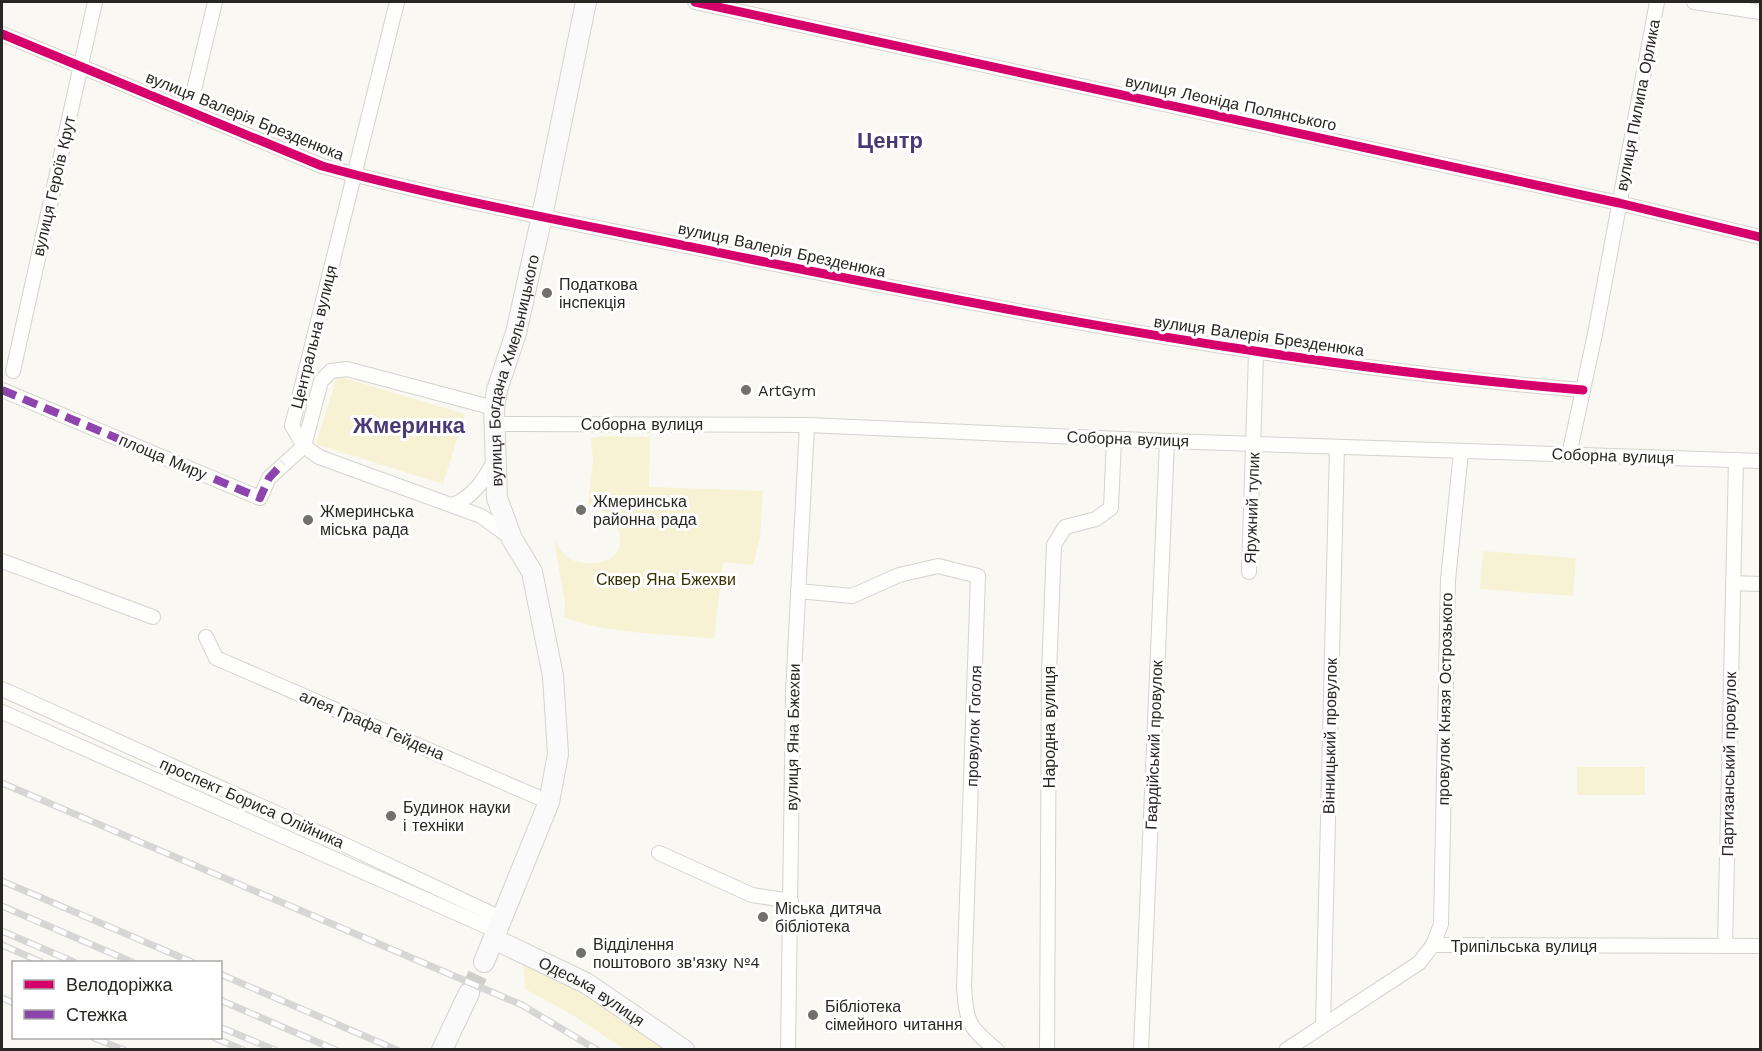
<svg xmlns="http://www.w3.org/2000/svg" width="1762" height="1051" viewBox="0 0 1762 1051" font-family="'Work Sans',sans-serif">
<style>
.green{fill:#f8f2d4}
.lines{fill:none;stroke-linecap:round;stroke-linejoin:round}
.secondary-tunnel{stroke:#cfcec9;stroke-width:20;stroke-dasharray:20 10;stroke-linecap:butt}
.street-casing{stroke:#d4d3ce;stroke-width:16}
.secondary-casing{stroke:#d4d3ce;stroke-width:22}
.street{stroke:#fefefd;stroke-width:14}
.secondary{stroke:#fbfafb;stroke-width:20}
.rail-casing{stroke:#d6d6d4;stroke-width:7}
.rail{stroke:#fff;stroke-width:4.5;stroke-dasharray:14;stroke-linecap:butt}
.quiet{stroke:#8e44ad;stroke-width:8;stroke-dasharray:15 8;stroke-linecap:butt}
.cycleway-casing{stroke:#fff;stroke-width:13}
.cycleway{stroke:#d6006c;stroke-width:9}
.poi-dot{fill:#71706b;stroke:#fff;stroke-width:2}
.labels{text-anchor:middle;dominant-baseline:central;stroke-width:6;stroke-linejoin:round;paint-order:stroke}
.street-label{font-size:16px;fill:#282723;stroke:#fff}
.poi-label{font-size:16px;fill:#282723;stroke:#fff;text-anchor:start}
.park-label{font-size:16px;fill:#3b3100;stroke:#fff}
.district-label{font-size:22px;font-weight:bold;fill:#493a76;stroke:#fff}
</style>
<rect width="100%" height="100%" fill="#f9f8f2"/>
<!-- green -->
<g class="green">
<polygon points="337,376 465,414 443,484 316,444"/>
<path d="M603,436L650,437L649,487L763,491L760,537L753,565L723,562L714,639C665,633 611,635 564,617L565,603L554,540C558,545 561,551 565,555C571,561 580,563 587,563C635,566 627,514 588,505L593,461L591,438Z"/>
<polygon points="1483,551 1576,558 1573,596 1480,589"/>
<rect x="1577" y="767" width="68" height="28"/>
<polygon points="523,953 684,1049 624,1049 576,1017 525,989"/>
</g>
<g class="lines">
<!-- secondary-tunnel -->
<polyline class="secondary-tunnel" points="469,993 484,962"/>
<!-- street casing -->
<g class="street-casing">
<g id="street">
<polyline points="397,2 292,426 304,446 319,457 481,516 510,537"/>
<polyline points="695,2 1619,203 1760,237"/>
<polyline points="1694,2 1760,12"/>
<path d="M2,34L322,166C463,204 608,229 750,259C1026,315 1302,367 1583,390"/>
<polyline points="189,111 215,2"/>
<polyline points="13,371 95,2"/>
<polyline points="2,390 260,498 269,478 304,446 321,381 331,371 347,369 494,408"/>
<polyline points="495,424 807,425 1167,441 1760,461"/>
<polyline points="1569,455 1595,334 1657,2"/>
<path d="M453,505C474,496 483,481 494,462"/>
<polyline points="2,561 153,617"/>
<polyline points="1249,572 1256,353"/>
<polyline points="1733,583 1760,584"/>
<path d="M798,591L852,596L899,575L938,566L978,576L964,987C967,1023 968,1027 997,1050"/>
<polyline points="206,637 216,658 549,802"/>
<polyline points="2,689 296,822 503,919"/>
<polyline points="2,712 497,931"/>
<polyline points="659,853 752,895 791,901"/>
<polyline points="1433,945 1760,946"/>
<polyline points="1725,946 1736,460"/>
<polyline points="1323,1025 1337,447"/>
<polyline points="788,1050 793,692 807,425"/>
<polyline points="1047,1050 1049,673 1054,545 1065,527 1096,519 1111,508 1114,439"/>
<polyline points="1141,1050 1167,441"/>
<polyline points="1286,1050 1419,963 1433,945 1441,924 1448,580 1461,452"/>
</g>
</g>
<!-- secondary casing -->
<g class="secondary-casing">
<g id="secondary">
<path id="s1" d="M494,939L586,983L684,1050"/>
<path id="s2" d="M484,962L549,802L558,754L553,676L532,572L512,539L497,498L494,408L497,390L516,333L542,216L586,2"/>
<polyline points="442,1050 469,993"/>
</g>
</g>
<!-- street -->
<use href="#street" class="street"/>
<!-- secondary -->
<use href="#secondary" class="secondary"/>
<!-- rail casing -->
<g class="rail-casing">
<g id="rail">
<polyline points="2,783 522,1005 597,1050"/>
<polyline points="2,881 192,962"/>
<polyline points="2,906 132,962"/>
<polyline points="2,931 74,962"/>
<polyline points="2,945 41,962"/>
<polyline points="220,974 397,1050"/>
<polyline points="2,998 14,1003"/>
<polyline points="220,1000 336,1050"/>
<polyline points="220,1027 275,1050"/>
<polyline points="94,1038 124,1050"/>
<polyline points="215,1038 243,1050"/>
</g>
</g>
<!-- rail -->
<use href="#rail" class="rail"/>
<!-- quiet -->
<polyline class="quiet" points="2,390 260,498 269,478 283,463"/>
<!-- cycleway casing -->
<g class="cycleway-casing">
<g id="cycleway">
<polyline points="695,2 1619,203 1760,237"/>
<path d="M2,34L322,166C463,204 608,229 750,259C1026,315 1302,367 1583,390"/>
</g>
</g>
<!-- cycleway -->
<use href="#cycleway" class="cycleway"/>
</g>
<!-- markers -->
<g class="poi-dot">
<circle cx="547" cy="293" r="6"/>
<circle cx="746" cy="390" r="6"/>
<circle cx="581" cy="510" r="6"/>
<circle cx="308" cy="520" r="6"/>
<circle cx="391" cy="816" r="6"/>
<circle cx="763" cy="917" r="6"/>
<circle cx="581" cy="953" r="6"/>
<circle cx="813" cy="1015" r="6"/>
</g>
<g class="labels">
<!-- street labels -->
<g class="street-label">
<text transform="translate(1231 103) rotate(12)">вулиця Леоніда Полянського</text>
<text transform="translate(1638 105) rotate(-79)">вулиця Пилипа Орлика</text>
<text transform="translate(245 116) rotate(22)">вулиця Валерія Брезденюка</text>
<text transform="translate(54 186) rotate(-77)">вулиця Героїв Крут</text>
<text transform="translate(782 250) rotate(12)">вулиця Валерія Брезденюка</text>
<text transform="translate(1259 336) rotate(8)">вулиця Валерія Брезденюка</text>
<text transform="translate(314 337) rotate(-76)">Центральна вулиця</text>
<text stroke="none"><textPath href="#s2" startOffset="618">вулиця Богдана Хмельницького</textPath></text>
<text x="642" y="424">Соборна вулиця</text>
<text transform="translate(1128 439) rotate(2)">Соборна вулиця</text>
<text transform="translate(1613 456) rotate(2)">Соборна вулиця</text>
<text transform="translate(163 457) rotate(23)">площа Миру</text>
<text transform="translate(1252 508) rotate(-88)">Яружний тупик</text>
<text transform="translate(1445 699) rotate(-89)">провулок Князя Острозького</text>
<text transform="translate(372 725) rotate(23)">алея Графа Гейдена</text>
<text transform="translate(974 726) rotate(-88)">провулок Гоголя</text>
<text transform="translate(1049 727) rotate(-90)">Народна вулиця</text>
<text transform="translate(1330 736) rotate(-89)">Вінницький провулок</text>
<text transform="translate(793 737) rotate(-89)">вулиця Яна Бжехви</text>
<text transform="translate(1154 745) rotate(-88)">Гвардійський провулок</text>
<text transform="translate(1729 764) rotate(-89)">Партизанський провулок</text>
<text transform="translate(252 803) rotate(24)">проспект Бориса Олійника</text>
<text x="1524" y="946">Трипільська вулиця</text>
<text stroke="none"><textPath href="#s1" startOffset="111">Одеська вулиця</textPath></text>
</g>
<!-- poi labels -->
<g class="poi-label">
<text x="559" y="284">Податкова<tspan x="559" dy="18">інспекція</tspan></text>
<text x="758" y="390">ArtGym</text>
<text x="593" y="501">Жмеринська<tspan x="593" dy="18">районна рада</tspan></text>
<text x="320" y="511">Жмеринська<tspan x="320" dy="18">міська рада</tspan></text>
<text x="403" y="807">Будинок науки<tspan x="403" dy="18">і техніки</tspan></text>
<text x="775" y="908">Міська дитяча<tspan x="775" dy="18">бібліотека</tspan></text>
<text x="593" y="944">Відділення<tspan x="593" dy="18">поштового зв'язку №4</tspan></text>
<text x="825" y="1006">Бібліотека<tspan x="825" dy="18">сімейного читання</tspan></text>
</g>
<!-- park labels -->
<g class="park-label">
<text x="666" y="579">Сквер Яна Бжехви</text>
</g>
<!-- district labels -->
<g class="district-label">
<text x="890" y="140">Центр</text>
<text x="409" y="425">Жмеринка</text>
</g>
</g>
<!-- border -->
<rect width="1762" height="1051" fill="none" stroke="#282723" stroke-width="6"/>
<!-- legend -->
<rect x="12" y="961" width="210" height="78" fill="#ffffff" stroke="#a9a9a7" stroke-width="1.5"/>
<rect x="24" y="980" width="30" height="9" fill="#d6006c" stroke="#a9a9a7" stroke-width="1.5"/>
<text x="66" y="991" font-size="18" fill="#282723">Велодоріжка</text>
<rect x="24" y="1010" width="30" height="9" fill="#8e44ad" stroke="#a9a9a7" stroke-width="1.5"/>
<text x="66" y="1021" font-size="18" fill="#282723">Стежка</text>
</svg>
